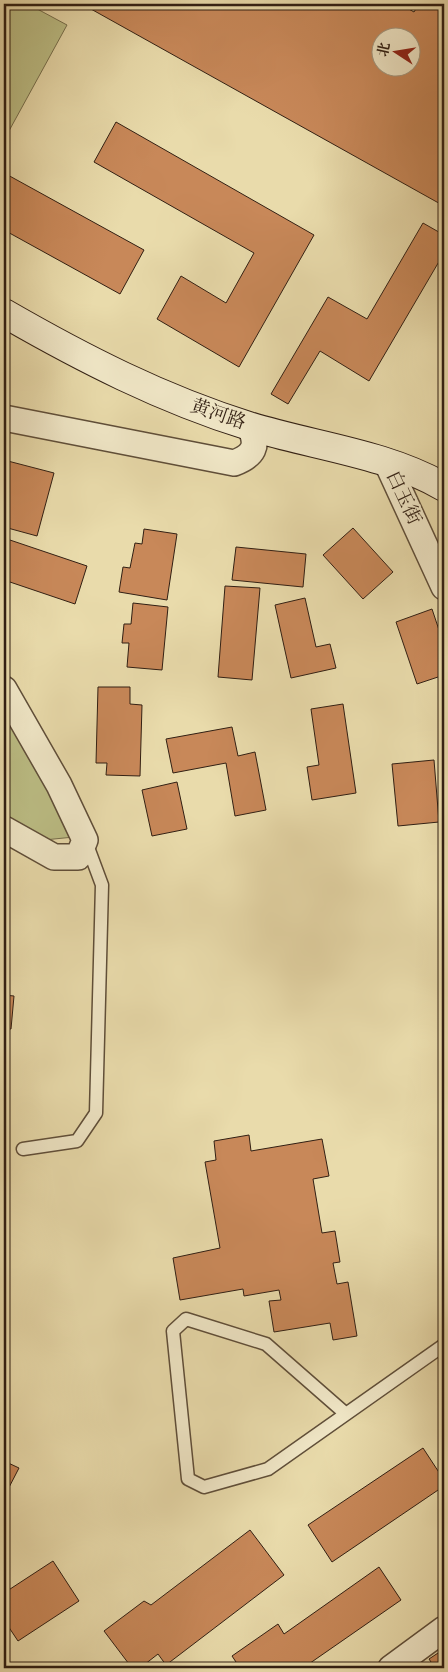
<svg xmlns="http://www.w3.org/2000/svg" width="448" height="1672" viewBox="0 0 448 1672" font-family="'IM FELL English','Noto Serif SC',serif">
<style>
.green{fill:#bcbe85;stroke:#766e4c}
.building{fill:#c88859;stroke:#311f13;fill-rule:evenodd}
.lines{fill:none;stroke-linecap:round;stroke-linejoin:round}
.lane-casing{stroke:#5f4e39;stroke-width:15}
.street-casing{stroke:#5f4e39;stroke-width:28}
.secondary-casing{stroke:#311f13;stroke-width:30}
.lane{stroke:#f1e8c8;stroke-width:12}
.street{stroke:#f1e8c8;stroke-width:25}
.secondary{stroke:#f1e8c8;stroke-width:28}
.labels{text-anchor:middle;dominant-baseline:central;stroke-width:4;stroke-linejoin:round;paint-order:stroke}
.street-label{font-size:19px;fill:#311f13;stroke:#f1e8c8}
</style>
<rect width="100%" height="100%" fill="#e9dbab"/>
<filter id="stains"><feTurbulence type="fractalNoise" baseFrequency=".004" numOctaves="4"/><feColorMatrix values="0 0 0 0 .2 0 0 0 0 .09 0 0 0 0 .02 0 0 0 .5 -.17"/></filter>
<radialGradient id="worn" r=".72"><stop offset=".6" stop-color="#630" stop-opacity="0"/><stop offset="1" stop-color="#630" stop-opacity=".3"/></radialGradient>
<!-- green -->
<g class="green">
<polygon points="4,4 28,4 67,25 4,140"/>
<polygon points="4,709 74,837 4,844"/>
</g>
<!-- building -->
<g class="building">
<path d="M82,4H400L414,12L419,4H444V206ZM380,38H410V68H380Z"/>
<polygon points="116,122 314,235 239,367 157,319 181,276 226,303 254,253 94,162"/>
<polygon points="6,174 144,250 120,294 4,230 4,178"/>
<polygon points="423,223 444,235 444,253 369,381 320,351 288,404 271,394 328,297 367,319"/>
<polygon points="4,460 54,473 37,536 4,527"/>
<polygon points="353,528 393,572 363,599 323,555"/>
<polygon points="144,529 177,534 167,600 119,592 123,567 130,568 135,543 142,544"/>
<polygon points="4,538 87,566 75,604 4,580"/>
<polygon points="236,547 306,554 303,587 232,580"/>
<polygon points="225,586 260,588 252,680 218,677"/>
<polygon points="305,598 316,647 330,644 336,668 291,678 275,605"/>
<polygon points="133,603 168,607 162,670 127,667 129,643 122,643 124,624 131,624"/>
<polygon points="432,609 444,645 444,675 417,684 396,622"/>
<polygon points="98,687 130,687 130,704 142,705 140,776 106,775 107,763 96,763"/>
<polygon points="343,704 356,793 312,800 307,767 319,765 311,709"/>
<polygon points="232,727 238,756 255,752 266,810 235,816 226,763 173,773 166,739"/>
<polygon points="434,760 439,822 398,826 392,764"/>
<polygon points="177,782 187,829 152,836 142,790"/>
<polygon points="4,995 14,996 11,1029 4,1029"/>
<polygon points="249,1135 251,1151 322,1139 329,1176 313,1179 322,1233 335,1231 340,1262 333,1263 337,1284 348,1282 357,1336 333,1340 330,1323 274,1332 269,1301 281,1300 279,1290 244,1296 243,1289 180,1300 173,1258 220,1248 205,1162 216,1160 214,1141"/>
<polygon points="423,1448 444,1480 444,1486 332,1562 308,1525"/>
<polygon points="4,1461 19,1468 4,1497"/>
<polygon points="250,1530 284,1575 166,1665 158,1654 140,1668 132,1668 104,1631 144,1601 151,1605"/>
<polygon points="53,1561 79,1601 18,1641 4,1620 4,1593"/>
<polygon points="379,1567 401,1600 303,1668 240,1668 232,1656 278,1624 284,1634"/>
<polygon points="444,1649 444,1668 435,1668 429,1659"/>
</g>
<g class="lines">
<!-- lane casing -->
<g class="lane-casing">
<g id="lane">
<polyline points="23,1149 77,1141 96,1113 102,885 86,842"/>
<polyline points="346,1414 266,1344 186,1319 173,1331 188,1479 204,1487 268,1469 444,1345"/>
</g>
</g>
<!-- street casing -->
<g class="street-casing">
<g id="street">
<path d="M4,418L234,463C253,456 260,446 249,426"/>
<polyline points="387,463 444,587"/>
<polyline points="4,689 59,785 85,840 78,857 54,857 4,829"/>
<polyline points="391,1668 444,1629"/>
</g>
</g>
<!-- secondary casing -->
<g class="secondary-casing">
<path id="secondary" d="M4,313C82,358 162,399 249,426C313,446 385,453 444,487"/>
</g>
<!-- lane -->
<use href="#lane" class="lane"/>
<!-- street -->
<use href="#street" class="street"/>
<!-- secondary -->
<use href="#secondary" class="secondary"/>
</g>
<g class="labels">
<!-- street labels -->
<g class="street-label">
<text transform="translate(218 415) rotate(19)">黄河路</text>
<text transform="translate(403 498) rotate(65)">白玉街</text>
</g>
</g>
<!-- margin -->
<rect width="448" height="1672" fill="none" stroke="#e9dbab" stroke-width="20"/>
<rect x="5" y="5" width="438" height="1662" fill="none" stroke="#311f13" stroke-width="2.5"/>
<rect x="10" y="10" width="428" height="1652" fill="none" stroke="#311f13"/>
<!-- north arrow -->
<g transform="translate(396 52) rotate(282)"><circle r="24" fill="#f1e8c8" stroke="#a49880"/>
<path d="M0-4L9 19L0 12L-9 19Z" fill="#8f2418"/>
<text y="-8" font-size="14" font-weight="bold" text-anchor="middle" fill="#311f13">北</text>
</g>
<rect width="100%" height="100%" filter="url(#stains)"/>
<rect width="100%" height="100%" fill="url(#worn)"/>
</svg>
